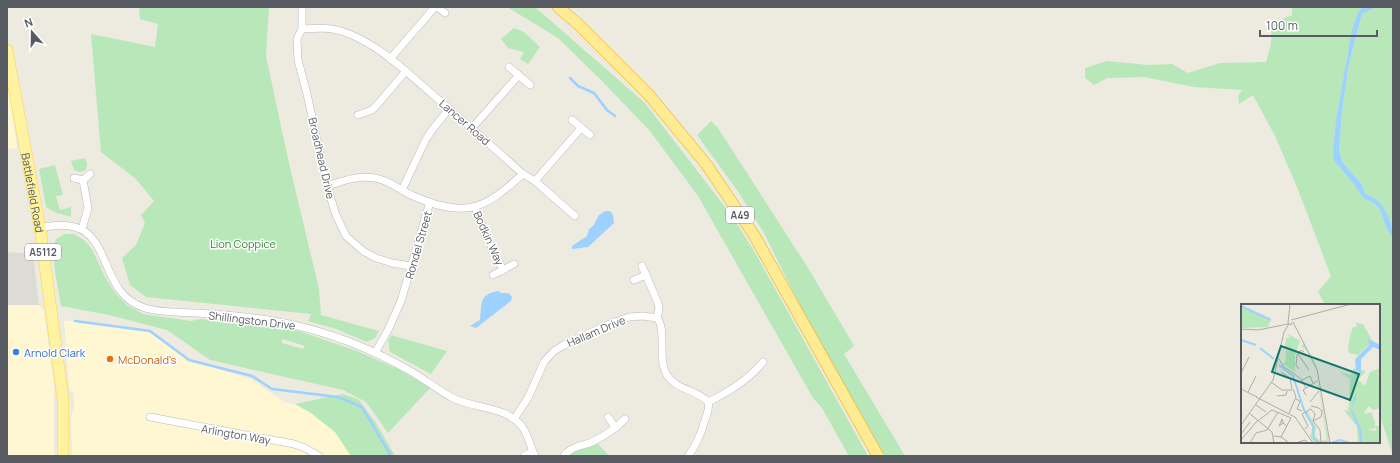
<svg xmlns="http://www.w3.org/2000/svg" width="1400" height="463" viewBox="0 0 1400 463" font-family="Manrope,sans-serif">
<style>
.commercial{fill:#fff6d2}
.industrial{fill:#dddcd4}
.green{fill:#b8e8b9;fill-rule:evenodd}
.water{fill:#9dd1ff}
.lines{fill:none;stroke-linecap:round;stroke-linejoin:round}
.stream{stroke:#9dd1ff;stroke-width:2.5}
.minor-casing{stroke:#b7bac0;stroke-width:8}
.primary-casing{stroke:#ffd146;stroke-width:12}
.trunk-casing{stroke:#eca900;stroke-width:12}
.minor{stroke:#fff;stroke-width:7}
.primary{stroke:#fff3a2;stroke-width:11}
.trunk{stroke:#ffeb93;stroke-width:11}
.shop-dot{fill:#3f7fe0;stroke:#fff;stroke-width:1.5}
.food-dot{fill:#e8710a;stroke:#fff;stroke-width:1.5}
.labels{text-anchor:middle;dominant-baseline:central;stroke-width:3;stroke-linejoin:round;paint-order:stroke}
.shield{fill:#fff;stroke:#8a8d91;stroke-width:1}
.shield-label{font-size:10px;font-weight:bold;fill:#585c62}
.street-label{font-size:11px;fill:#585c62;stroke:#fff}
.park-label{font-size:11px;fill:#2c8632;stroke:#fff}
.shop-label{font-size:11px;fill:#366cbe;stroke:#fff;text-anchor:start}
.food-label{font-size:11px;fill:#c56008;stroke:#fff;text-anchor:start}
.inset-river{fill:none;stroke:#9dd1ff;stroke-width:2}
.inset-road{fill:none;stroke:#adada9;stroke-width:1}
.view{fill:#0f766e;fill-opacity:0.15;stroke:#0f766e;stroke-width:2}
.inset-edge{fill:none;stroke:#585c62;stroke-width:2}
</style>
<rect width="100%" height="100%" fill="#edeadf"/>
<!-- commercial -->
<g class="commercial">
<polygon points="7,73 17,148 7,149"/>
<polygon points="7,305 39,305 44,311 54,384 54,456 7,456"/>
<polygon points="64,321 75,321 150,331 189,360 251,379 284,402 295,404 311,413 335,432 351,456 72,456 71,416 74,407 74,394 69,389"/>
</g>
<!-- industrial -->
<polygon class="industrial" points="7,252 33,254 39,305 7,305"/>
<!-- green -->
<g class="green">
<polygon points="139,7 269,7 266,56 288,159 319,289 321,315 379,331 375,338 367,342 336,329 308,321 311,314 146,297 130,285 122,258 136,245 145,223 141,215 154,201 136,179 101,152 91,34 155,47 158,24 140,19"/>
<polygon points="507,7 535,7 645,103 732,216 753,249 868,456 849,456 822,408 813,398 698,196 650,131 601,80 558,38"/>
<path d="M1292,7H1365L1355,19L1348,58L1346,63L1333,152L1364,199C1387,205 1379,222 1393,238V456L1379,413V305H1325L1318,292L1331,276L1297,187L1275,136L1253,95L1239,104L1238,96L1242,90L1194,87L1144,77L1107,78L1094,85L1085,78V68L1107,61L1148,65L1172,64L1188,73L1220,63L1266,62L1271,44L1272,23L1292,15Z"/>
<path d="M1376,7H1393V230C1383,213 1387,203 1365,194L1361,183L1343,163L1339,151L1342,112L1349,63L1362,14Z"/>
<polygon points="514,28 524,32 540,47 528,64 520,59 524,52 508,48 501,39"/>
<polygon points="711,121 718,128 810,271 854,346 844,354 905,456 885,456 804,314 764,233 737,190 697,135"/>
<polygon points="85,158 87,164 86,170 80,172 74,170 71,161"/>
<polygon points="55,165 63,195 56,196 60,210 71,207 71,217 57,213 46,207 39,169"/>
<path d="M65,234H74L84,240L92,249L105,277L116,294L127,305L143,314L191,321L201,319L272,326L293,329L357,351L400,370L430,388L388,433L366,402L343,390L210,360L167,330L109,315L61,306C59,291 50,254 55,242C56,238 61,236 65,234ZM282,339L305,346L303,349L282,343Z"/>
<polygon points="392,335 394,336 447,351 431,374 390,352 388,341"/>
<polygon points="343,394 358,399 376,423 395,456 351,456 335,432 311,413 295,404"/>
<polygon points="596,442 609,456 568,456 573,450"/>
</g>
<!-- water -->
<g class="water">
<path d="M1376,7L1362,14L1349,63L1342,112L1339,151L1343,163L1361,183L1365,194C1368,195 1372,196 1374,198C1386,206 1393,225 1393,238C1379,222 1387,205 1364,199L1353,183L1334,160L1333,152L1336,121L1346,63L1348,58C1348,48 1354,15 1361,9C1365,6 1372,7 1376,7Z"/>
<polygon points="605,211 610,211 613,215 614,223 588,247 572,249 572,246 587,236 589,229 593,226 599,215"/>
<path d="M498,291L501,293H509L512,297L511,301L476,328L470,326L480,320C482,302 479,295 498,291Z"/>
</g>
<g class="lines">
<!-- stream -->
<g class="stream">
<polyline points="570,78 578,86 594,93 607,110 615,116"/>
<polyline points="75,321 150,331 189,360 252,376 272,389 338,397 362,407 391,456"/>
</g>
<!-- minor casing -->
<g class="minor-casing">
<g id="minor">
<polyline points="302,7 302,29 297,39 298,60 307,94 327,186 336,215 346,236 363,251 376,258 392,263 411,266"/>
<polyline points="437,7 445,13"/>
<path d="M302,29C316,28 330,27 344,32C377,43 405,71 431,93C462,120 493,147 523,174L535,181L575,216"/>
<polyline points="390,59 435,7"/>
<polyline points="509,67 530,85"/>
<polyline points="358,115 372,110 377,105 406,71"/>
<polyline points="572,120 590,135"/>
<polyline points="472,128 519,75"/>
<polyline points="74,178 83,180"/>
<polyline points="83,180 90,174"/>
<polyline points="535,181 581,128"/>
<path d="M327,186C343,181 358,175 375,178C389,180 398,189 411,195C429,203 455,213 476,206C494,201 509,186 523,174"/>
<polyline points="402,190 426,139 432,130 449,109"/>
<polyline points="475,207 485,234 503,270"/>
<path d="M40,228C120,209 90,291 145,308C161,313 179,312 196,313C227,315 258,317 289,324C332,333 374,350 412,372C426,380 439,391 453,398C475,409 508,406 523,428C529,437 530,447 535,456"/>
<polyline points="82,229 88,208 83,180"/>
<polyline points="642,266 658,303 659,309 657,318"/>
<polyline points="493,275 514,264"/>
<polyline points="634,280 646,275"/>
<polyline points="375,353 388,330 401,301 430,202"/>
<polyline points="150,417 294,444 305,448 319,456"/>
<polyline points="608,417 616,428"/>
<path d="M514,419L528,398L544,362L554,351L562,346L607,325L629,317L643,316L657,318C667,329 657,359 667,375C677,391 697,389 708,402"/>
<polyline points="524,456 532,452"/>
<path d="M564,456C570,446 584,446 594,441C606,435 616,428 625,419"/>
<path d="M688,456C697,445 701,434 705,420C707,414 710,409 708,402C729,392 749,379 763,362"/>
</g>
</g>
<!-- primary casing -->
<g class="primary-casing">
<g id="primary">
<path id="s1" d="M7,50L40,228L63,399V456"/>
</g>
</g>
<!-- trunk casing -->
<g class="trunk-casing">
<polyline id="trunk" points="558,7 579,25 649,95 706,164 754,235 878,456"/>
</g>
<!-- minor -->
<use href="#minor" class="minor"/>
<!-- primary -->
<use href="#primary" class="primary"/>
<!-- trunk -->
<use href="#trunk" class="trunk"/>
</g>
<!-- markers -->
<circle class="shop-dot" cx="16" cy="352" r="4"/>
<circle class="food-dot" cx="110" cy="359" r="4"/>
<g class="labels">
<!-- shield labels -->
<g class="shield">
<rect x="726" y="207" width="28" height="16" rx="3"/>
<rect x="25" y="244" width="36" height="16" rx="3"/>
</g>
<g class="shield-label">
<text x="740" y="215">A49</text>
<text x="43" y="252">A5112</text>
</g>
<!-- street labels -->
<g class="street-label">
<text transform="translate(465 122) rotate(41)">Lancer Road</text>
<text transform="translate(322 158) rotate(77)">Broadhead Drive</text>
<text stroke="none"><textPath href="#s1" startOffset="145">Battlefield Road</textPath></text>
<text transform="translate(489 238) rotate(66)">Bodkin Way</text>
<text transform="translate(418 245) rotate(-74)">Rondel Street</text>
<text transform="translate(252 320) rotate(7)">Shillingston Drive</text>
<text transform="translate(596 331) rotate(-23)">Hallam Drive</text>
<text transform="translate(236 434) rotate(10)">Arlington Way</text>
</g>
<!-- park labels -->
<g class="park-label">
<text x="243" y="243">Lion Coppice</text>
</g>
<!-- shop labels -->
<g class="shop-label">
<text x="24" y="352">Arnold Clark</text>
</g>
<!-- food labels -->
<g class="food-label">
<text x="118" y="359">McDonald's</text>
</g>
</g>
<!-- overview -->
<g transform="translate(1241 304)">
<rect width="139" height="139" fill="#edeadf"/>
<path d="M0,2L30,16L27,23L0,24ZM115,19L122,20L131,36L137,40L129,36L128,40L117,51L108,49L107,44L109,32L112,23H116ZM46,29L59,37L54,51V68L42,60L45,56V46L49,47L44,43L45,34L49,33ZM62,39L74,61L88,139H73L69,133L72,123L64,108L66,107L75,123L73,132L79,137L86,136L75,67L67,48L61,43ZM113,64L125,67L117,76L124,82L129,68L139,64L136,78L139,67V104L132,106L128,102L124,107V110L130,108L134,117V124L127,126L135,127L134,122H139V139H117L116,122L103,106L107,107L108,100L109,75L99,68L110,71Z" fill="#b8e8b9"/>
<path d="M127,35L139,41V46L132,43L120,55V69L119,70H116L112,77L115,88V95L110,105L111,107L110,106L115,87L111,77L115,70L120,69L115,66L114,55L128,41Z" fill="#9dd1ff"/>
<path class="inset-river" d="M1,0L0,2L30,16M0,36L15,41M19,44L33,55M38,61L52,72L63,106L72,122L73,134L77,138L87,139M111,107L119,126L120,139M90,139L99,136L109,139"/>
<path class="inset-road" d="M49,0L47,19L50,21L51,18M50,16L110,0M52,18L76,65L89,139M0,25L17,26L47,20M57,50L68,66M38,55L42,62L60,75L65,84M58,65L55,61L56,51L60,46L63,48M40,68L49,74L51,85M0,69L8,53M61,76L69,72L72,79M30,78L41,86H51M0,85L16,93M7,88L15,72M65,91L62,86L76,77M36,92L45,91L46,87M15,93L54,113L72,139M55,95L59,97L56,105L61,107M69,98L78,87M15,101L25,108M70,102L78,104L81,107L80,113L72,117M8,109L31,128L33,139M48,109L55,93L52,85M18,116L31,106L50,114L40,133M42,119L41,115L38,122L42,119L46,122M0,121L32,76L43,28L48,20M64,125L67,122L61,110L70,105L74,110L72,117L79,126L80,139M0,130L9,118M33,132L40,133L48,139M0,136L17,116M9,139L15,129L26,126L37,108M55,139L64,136L67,139"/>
<path class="view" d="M40,42L118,70L109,96L31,68Z"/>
<rect width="139" height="139" class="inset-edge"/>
</g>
<!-- border -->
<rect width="1400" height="463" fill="none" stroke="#585c62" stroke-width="16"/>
<!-- north arrow -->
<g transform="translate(32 32) rotate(340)" stroke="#ffffff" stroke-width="3" paint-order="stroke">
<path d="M0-3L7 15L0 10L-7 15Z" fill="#585c62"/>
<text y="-6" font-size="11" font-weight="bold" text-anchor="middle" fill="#585c62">N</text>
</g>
<!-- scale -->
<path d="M1260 30v6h117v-6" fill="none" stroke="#585c62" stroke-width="2"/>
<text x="1266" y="30" font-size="12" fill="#585c62" stroke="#ffffff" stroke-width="3" paint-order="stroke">100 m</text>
</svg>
